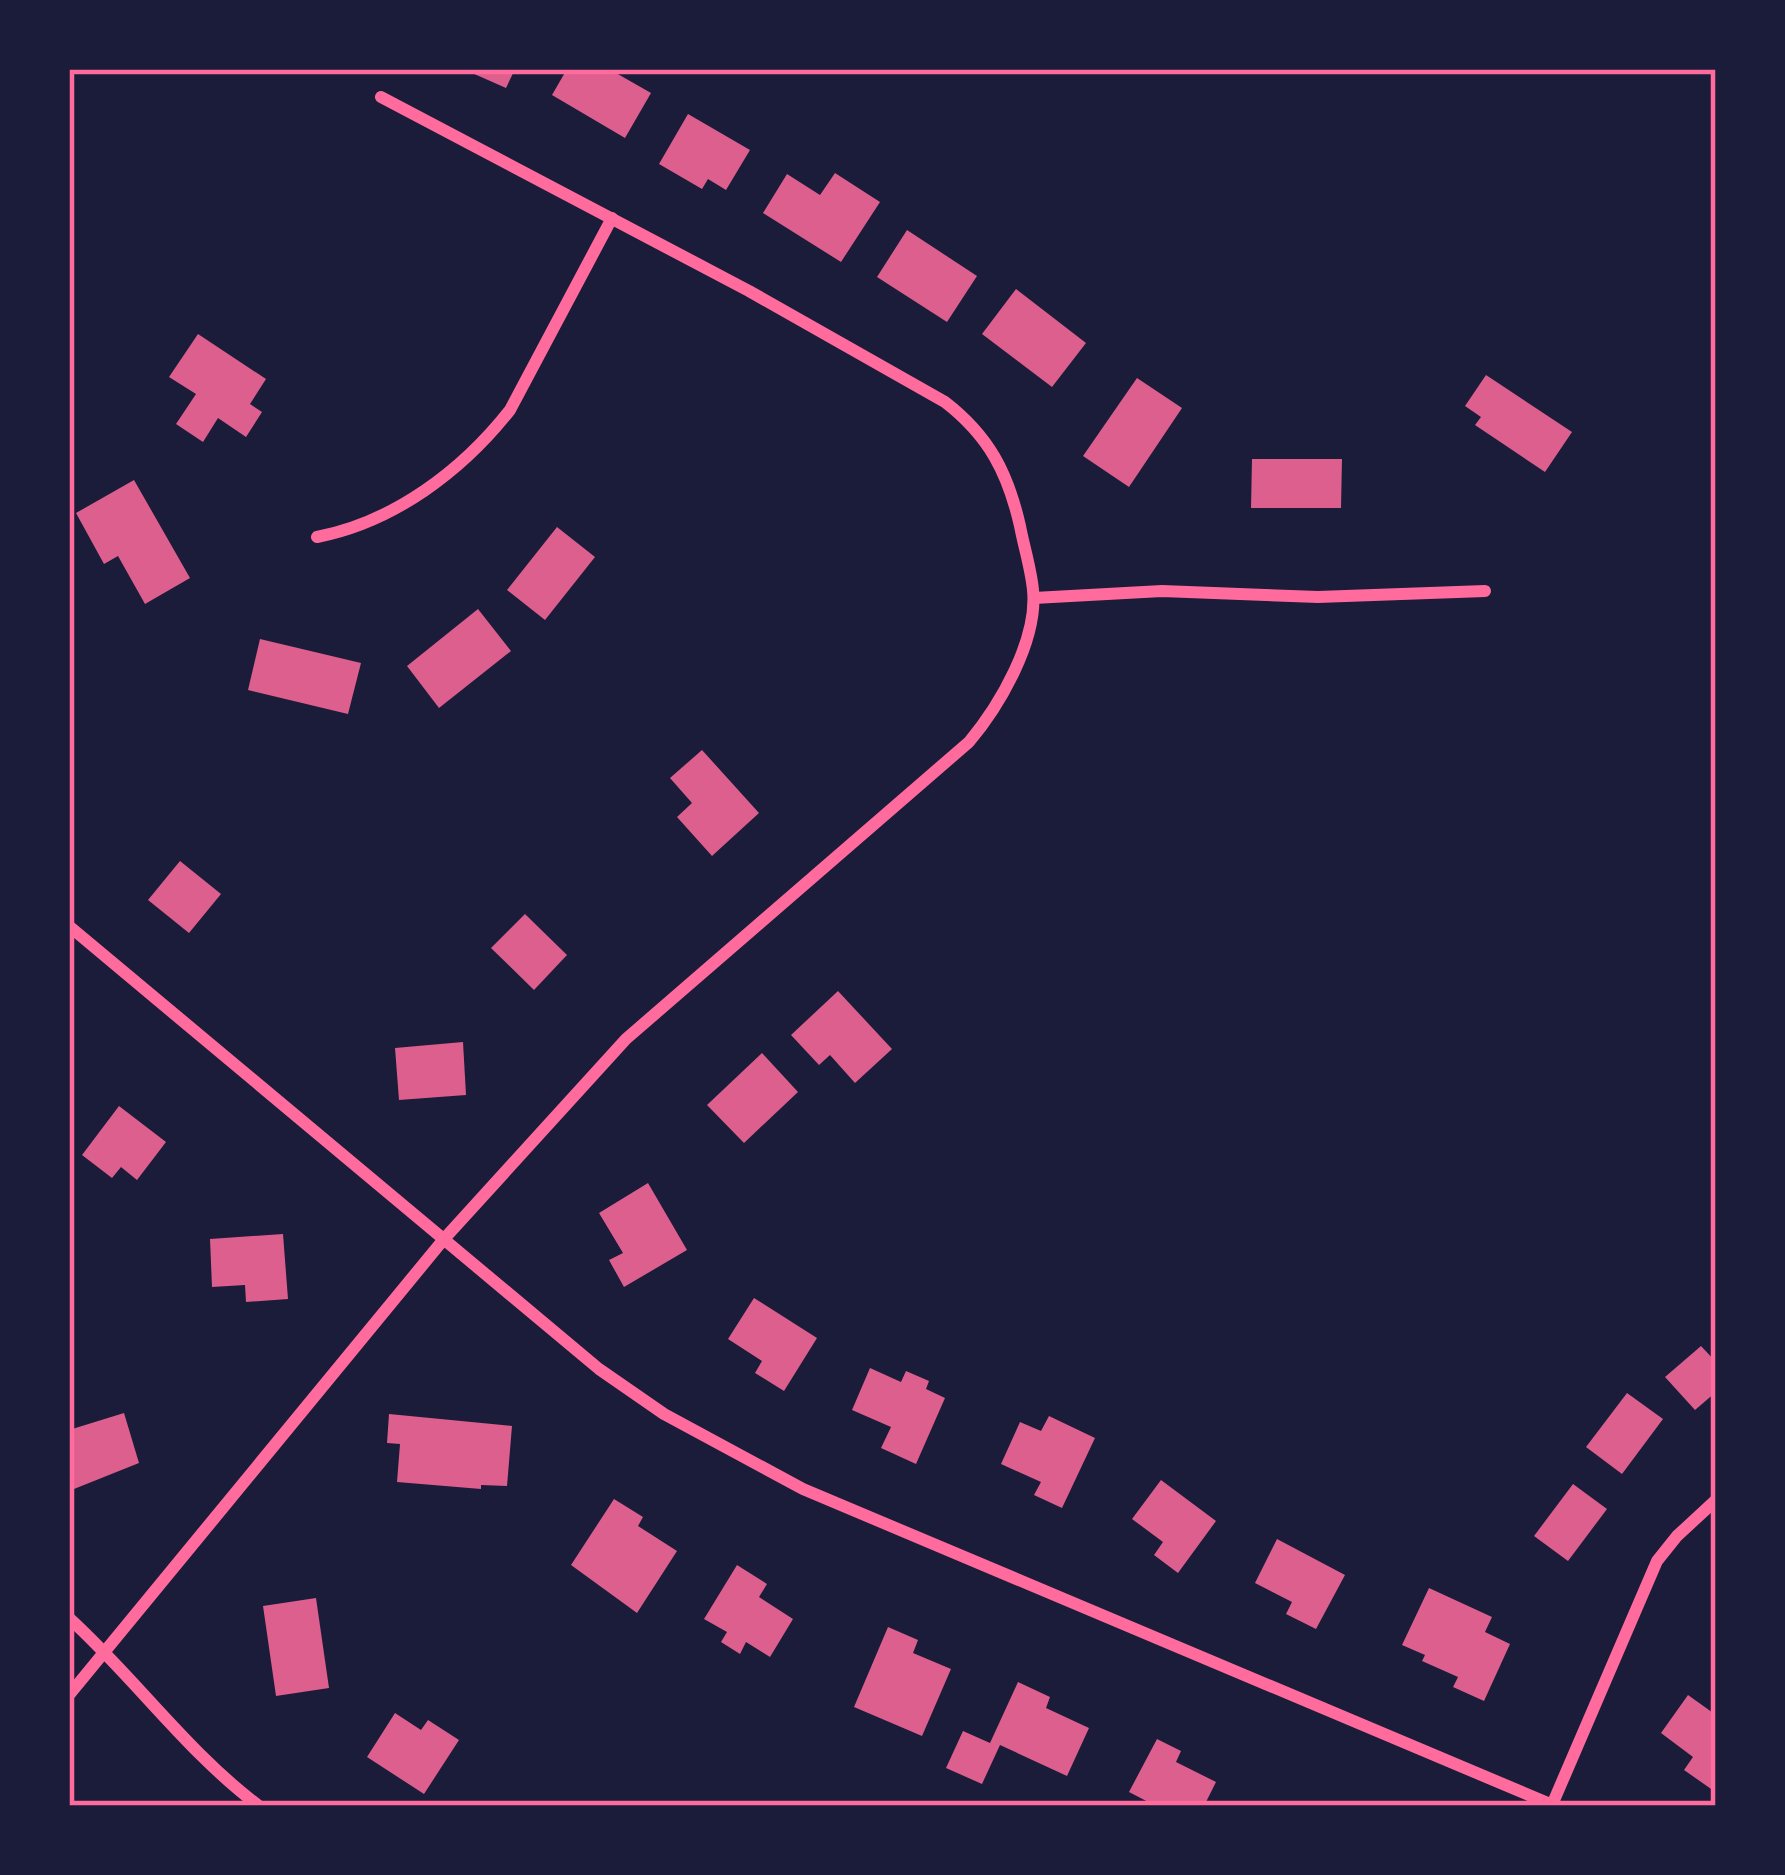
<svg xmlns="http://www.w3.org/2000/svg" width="1785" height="1875" viewBox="0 0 1785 1875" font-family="Signika,sans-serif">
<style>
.building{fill:#dd5f8e}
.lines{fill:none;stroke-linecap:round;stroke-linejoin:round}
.minor{stroke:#ff6b9d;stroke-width:12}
.neatline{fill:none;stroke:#ff6b9d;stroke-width:4.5}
</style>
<rect width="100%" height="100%" fill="#1b1b3a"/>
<!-- building -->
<g class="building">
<polygon points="463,69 515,69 506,88"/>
<polygon points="567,69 609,69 651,93 625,138 552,95"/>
<polygon points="688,114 750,150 726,190 708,179 702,189 659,164"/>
<polygon points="835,173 880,202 841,262 763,213 787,174 820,195"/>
<polygon points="907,230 977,276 947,322 877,277"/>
<polygon points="1016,289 1086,343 1052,387 982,334"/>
<polygon points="198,334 266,379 250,404 262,412 246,437 218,418 203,442 176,424 196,394 169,377"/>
<polygon points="1486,375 1572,432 1545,472 1475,425 1481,417 1465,406"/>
<polygon points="1137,378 1182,408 1129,487 1083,456"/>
<polygon points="1252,459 1342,459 1341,508 1251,508"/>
<polygon points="134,480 190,578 145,604 118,556 104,564 76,513"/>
<polygon points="557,527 595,557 545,620 507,590"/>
<polygon points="478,609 511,651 439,708 407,666"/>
<polygon points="260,639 361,663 348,714 248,690"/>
<polygon points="702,750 759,813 712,856 677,817 692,803 670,778"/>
<polygon points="180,861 221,894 189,933 148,900"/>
<polygon points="525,914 567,955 534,990 491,948"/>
<polygon points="838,991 892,1049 855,1083 830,1055 819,1065 791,1035"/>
<polygon points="463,1042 466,1095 399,1100 395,1048"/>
<polygon points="762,1053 798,1092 744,1143 707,1105"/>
<polygon points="119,1106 166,1142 137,1180 121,1167 112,1178 82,1155"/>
<polygon points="648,1183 687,1250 624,1287 609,1260 623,1253 599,1213"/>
<polygon points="283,1234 288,1299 246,1302 245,1285 212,1287 210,1239"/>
<polygon points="754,1298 817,1338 784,1391 755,1373 762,1361 728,1339"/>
<polygon points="1701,1346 1716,1362 1716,1392 1695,1410 1665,1377"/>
<polygon points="870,1368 901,1382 906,1371 929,1381 926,1389 945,1398 916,1464 881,1448 891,1427 852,1410"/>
<polygon points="1627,1393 1663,1419 1622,1474 1586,1447"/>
<polygon points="124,1413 139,1463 69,1491 69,1430"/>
<polygon points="389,1414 512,1426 507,1486 481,1485 481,1489 397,1482 400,1444 387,1443"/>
<polygon points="1049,1416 1095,1438 1062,1508 1034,1495 1041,1482 1001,1464 1020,1422 1041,1431"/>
<polygon points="1161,1480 1216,1521 1178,1573 1154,1555 1163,1542 1132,1519"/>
<polygon points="1573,1484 1607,1509 1568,1561 1534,1536"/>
<polygon points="614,1499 643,1517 638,1526 677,1551 637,1613 571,1565"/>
<polygon points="1277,1539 1345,1575 1316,1629 1286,1614 1292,1602 1255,1583"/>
<polygon points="737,1565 767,1584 759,1597 793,1619 770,1657 746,1642 740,1654 721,1642 727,1632 704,1619"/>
<polygon points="1429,1588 1492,1617 1485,1632 1510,1644 1484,1701 1453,1687 1458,1677 1422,1661 1425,1655 1402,1645"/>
<polygon points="316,1598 329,1688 276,1696 263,1606"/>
<polygon points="888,1627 918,1640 913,1653 951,1669 922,1736 854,1707"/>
<polygon points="1018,1682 1050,1697 1046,1708 1089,1728 1067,1776 1000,1745 982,1784 946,1768 963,1731 990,1743"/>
<polygon points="1688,1695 1716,1715 1714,1791 1684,1770 1693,1757 1661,1733"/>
<polygon points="395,1713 421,1730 428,1720 459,1740 424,1794 367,1757"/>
<polygon points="1157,1739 1181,1751 1176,1762 1216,1782 1204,1806 1156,1806 1129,1792"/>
</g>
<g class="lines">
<!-- minor -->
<g class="minor">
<path d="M317,537C394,522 462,471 510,410L612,218"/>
<polyline points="1034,598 1162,591 1318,597 1485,591"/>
<polyline points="69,926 599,1369 664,1414 803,1489 1555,1806"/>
<path d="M69,1618C135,1678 187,1752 259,1806"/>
<path d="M69,1695L444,1239L626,1039L969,742C1000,705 1038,640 1033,590C1031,569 1024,547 1020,526C1008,473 989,436 945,402L749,291L381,97"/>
<polyline points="1552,1805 1657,1561 1677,1536 1716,1500"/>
</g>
</g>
<!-- border -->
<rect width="1785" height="1875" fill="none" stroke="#1b1b3a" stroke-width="144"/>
<rect x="72" y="72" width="1641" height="1731" class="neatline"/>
</svg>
